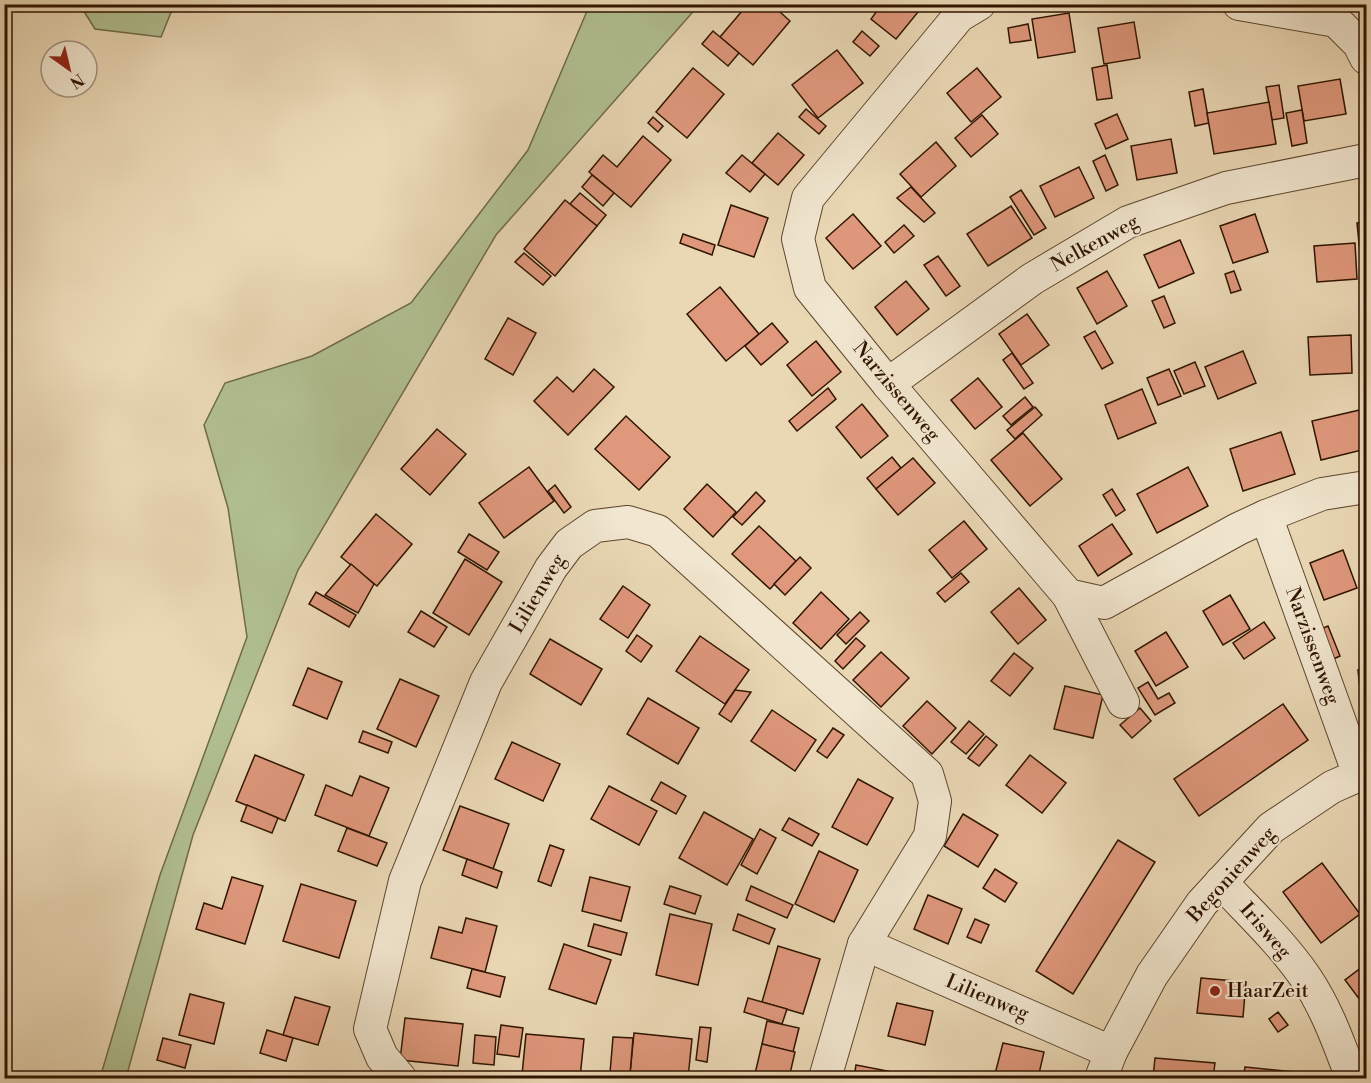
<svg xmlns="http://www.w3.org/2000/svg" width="1371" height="1083" viewBox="0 0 1371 1083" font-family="'Libre Bodoni',serif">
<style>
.green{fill:#b1c092;stroke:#706a49;stroke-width:1.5}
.building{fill:#df987c;stroke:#301500;stroke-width:1.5}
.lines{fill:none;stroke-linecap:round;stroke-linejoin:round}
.minor-casing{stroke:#5e462d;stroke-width:34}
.minor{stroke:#f1e6cf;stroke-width:32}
.poi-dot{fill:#8f2418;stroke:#f1e6cf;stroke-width:2}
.labels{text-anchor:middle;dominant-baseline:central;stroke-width:4.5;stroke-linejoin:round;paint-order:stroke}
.street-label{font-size:20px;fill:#301500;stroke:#f1e6cf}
.poi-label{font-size:20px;fill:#301500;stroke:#f1e6cf;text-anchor:start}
</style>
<rect width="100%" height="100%" fill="#ead8b5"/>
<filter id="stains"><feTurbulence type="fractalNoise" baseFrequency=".00333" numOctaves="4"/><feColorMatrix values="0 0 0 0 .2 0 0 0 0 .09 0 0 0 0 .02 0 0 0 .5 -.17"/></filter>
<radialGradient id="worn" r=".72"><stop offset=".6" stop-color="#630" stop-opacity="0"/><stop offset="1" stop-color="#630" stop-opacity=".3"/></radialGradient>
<!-- green -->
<g class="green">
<polygon points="590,4 699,5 496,235 298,570 193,835 126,1078 100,1078 160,875 247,637 228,508 204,425 225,383 312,356 411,303 528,150"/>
<polygon points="80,5 174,5 161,37 95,29"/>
</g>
<!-- building -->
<g class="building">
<polygon points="748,4 771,4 790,21 753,65 720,37"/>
<polygon points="882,4 922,4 923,6 896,39 871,19"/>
<polygon points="1069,13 1075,52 1038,58 1032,19"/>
<polygon points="1134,22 1140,58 1104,64 1098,28"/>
<polygon points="1028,24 1031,40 1010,43 1008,28"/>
<polygon points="713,31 739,53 728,66 702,44"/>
<polygon points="862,31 879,46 870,56 853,42"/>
<polygon points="837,50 863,83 818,118 792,85"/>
<polygon points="1107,65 1112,98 1097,100 1092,68"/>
<polygon points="693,68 724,94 687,138 656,112"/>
<polygon points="977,68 1001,97 971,122 947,93"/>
<polygon points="1340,79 1346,114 1304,121 1298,86"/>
<polygon points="1279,85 1284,118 1272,120 1266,87"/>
<polygon points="1203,89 1209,123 1195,126 1189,92"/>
<polygon points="1269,102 1276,144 1214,154 1207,113"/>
<polygon points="806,109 826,126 819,134 799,117"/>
<polygon points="1302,110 1307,143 1292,146 1286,113"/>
<polygon points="1117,114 1128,139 1106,149 1095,124"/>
<polygon points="982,115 998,134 971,157 955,138"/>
<polygon points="653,117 663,126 658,132 648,123"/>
<polygon points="778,133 804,155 778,185 752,163"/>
<polygon points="643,136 671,160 631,207 589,172 603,155 617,167"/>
<polygon points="1171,139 1177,173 1137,180 1131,146"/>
<polygon points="936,142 956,166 921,197 900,174"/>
<polygon points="742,155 765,174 750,192 726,173"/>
<polygon points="1105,155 1118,185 1106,191 1093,161"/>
<polygon points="1079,167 1094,198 1055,217 1040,186"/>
<polygon points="592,175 614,193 603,206 582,187"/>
<polygon points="911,187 935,213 924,222 897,198"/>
<polygon points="1021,190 1046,228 1034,235 1010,197"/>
<polygon points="580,193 606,215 597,226 570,204"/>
<polygon points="565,200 597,226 555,276 524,249"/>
<polygon points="731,205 768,218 754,257 718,245"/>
<polygon points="1011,206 1032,238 988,266 967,234"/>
<polygon points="853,214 881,246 853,269 826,238"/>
<polygon points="1255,214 1268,252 1233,263 1220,226"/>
<polygon points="1366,222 1366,263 1361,263 1357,223"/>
<polygon points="904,225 914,236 894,253 885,242"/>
<polygon points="683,234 715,245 712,255 680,243"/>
<polygon points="1180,240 1194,273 1159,288 1144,255"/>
<polygon points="1355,243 1357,279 1317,282 1314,246"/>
<polygon points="524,253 551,276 543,285 515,262"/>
<polygon points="938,256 960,286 946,296 924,265"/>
<polygon points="1107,271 1127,306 1097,324 1077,288"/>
<polygon points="1234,271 1241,290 1231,293 1225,274"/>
<polygon points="906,281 929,309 897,335 875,307"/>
<polygon points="720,287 759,334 726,361 687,314"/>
<polygon points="1164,296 1175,323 1164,328 1152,301"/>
<polygon points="1027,314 1049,345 1021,365 999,334"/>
<polygon points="508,318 536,333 513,375 485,359"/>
<polygon points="772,323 788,342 761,365 745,346"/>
<polygon points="1095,331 1113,363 1102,369 1084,337"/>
<polygon points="1351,335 1352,373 1310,375 1308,337"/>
<polygon points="816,341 841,372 812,396 787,365"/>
<polygon points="1243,351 1256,383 1218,399 1205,367"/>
<polygon points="1012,353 1033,383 1024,389 1003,360"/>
<polygon points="1195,362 1205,386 1184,394 1174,371"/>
<polygon points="594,369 614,387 568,435 534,401 557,377 573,392"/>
<polygon points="1169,369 1181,396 1158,405 1147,378"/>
<polygon points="978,378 1002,407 975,429 951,400"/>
<polygon points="828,388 836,399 797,431 789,421"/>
<polygon points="1142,389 1156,423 1118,439 1105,405"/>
<polygon points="1025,397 1033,407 1011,425 1003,416"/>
<polygon points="862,404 888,436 861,458 836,427"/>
<polygon points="1035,407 1042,415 1015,439 1007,430"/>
<polygon points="1364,409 1366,419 1366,449 1321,460 1312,421"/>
<polygon points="626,416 670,457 639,490 595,449"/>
<polygon points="437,429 466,454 430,495 401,469"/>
<polygon points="1281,432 1295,474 1243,491 1230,449"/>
<polygon points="1023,433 1062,479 1030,506 991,460"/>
<polygon points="892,457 901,468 876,489 867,478"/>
<polygon points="913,458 935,483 898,515 876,489"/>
<polygon points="529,467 554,501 504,538 479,503"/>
<polygon points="1188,467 1208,506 1157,533 1137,494"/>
<polygon points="707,484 736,512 713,537 684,509"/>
<polygon points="555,485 571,507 564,513 548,491"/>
<polygon points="1112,489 1125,510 1116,516 1103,495"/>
<polygon points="756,492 765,501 742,525 733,517"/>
<polygon points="376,514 412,544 377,586 341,557"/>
<polygon points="964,521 987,549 952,578 929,550"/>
<polygon points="1112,524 1132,554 1098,576 1079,546"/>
<polygon points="759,526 796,561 770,589 732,554"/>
<polygon points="469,534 499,552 487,570 458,552"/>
<polygon points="1343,550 1357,588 1324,600 1310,563"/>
<polygon points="800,557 811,568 785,595 774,584"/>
<polygon points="465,559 502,582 469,635 433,613"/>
<polygon points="351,564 374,584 358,613 325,595"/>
<polygon points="961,573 969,582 945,602 937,593"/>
<polygon points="623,586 650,605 628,638 600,619"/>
<polygon points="1019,588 1046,620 1018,644 991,612"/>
<polygon points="316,592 356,615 349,627 309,604"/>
<polygon points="821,592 849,619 821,649 793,623"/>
<polygon points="1230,595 1250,629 1223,645 1203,611"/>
<polygon points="421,611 447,627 434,647 408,632"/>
<polygon points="860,612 869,621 846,644 837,635"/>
<polygon points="1264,622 1275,638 1244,659 1233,643"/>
<polygon points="1328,626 1340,656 1329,661 1317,631"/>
<polygon points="1166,632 1188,667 1156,686 1135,651"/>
<polygon points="637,635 652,646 641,662 626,651"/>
<polygon points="700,636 749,670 725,704 676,671"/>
<polygon points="856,638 865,646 843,669 835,661"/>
<polygon points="550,639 602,669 581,705 530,674"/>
<polygon points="881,652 909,678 881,707 853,680"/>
<polygon points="1014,653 1033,668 1010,696 991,681"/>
<polygon points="308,668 342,682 327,719 293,705"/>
<polygon points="1366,669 1366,719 1363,719 1358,670"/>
<polygon points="400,679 439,696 416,747 377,729"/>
<polygon points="1148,682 1158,699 1169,693 1175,703 1155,715 1138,688"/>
<polygon points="1065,686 1103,695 1093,738 1054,729"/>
<polygon points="735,690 751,692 731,722 719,714"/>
<polygon points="648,698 699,728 678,764 627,734"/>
<polygon points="927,701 956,728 932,754 903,726"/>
<polygon points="1283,704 1308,740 1199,816 1174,779"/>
<polygon points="1140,708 1151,721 1132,738 1120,725"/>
<polygon points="772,710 816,740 795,771 751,741"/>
<polygon points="969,721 984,734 966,754 951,742"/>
<polygon points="833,728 844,735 827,758 817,751"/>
<polygon points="363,731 392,742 388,753 359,742"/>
<polygon points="986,736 997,745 979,766 968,758"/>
<polygon points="512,742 560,764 543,801 495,779"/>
<polygon points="255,755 304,775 285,821 236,801"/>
<polygon points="1030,755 1066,783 1042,813 1006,785"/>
<polygon points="360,776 389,788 369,836 315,815 326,785 352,796"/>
<polygon points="858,779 893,798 867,845 832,827"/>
<polygon points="661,782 686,796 676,814 651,800"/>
<polygon points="609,786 657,811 639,845 591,819"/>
<polygon points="247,805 278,818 272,833 241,821"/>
<polygon points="460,806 509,824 493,869 443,850"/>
<polygon points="704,812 753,839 727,885 679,858"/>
<polygon points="963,814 998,835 978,867 944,846"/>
<polygon points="789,818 819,834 812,846 782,830"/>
<polygon points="347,828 387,843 377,866 338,851"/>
<polygon points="760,829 776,838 757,874 741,865"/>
<polygon points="1118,840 1155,862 1073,994 1036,971"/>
<polygon points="550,845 564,850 551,886 538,881"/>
<polygon points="819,851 858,870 834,922 795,904"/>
<polygon points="467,859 502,872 497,888 462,875"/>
<polygon points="1322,863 1360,914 1321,943 1283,892"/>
<polygon points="995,869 1017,883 1005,902 983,888"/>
<polygon points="232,877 263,886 245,944 196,929 204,903 222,909"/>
<polygon points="590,877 630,887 621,921 582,911"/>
<polygon points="301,884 356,901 339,958 283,941"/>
<polygon points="670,886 701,896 695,914 664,904"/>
<polygon points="751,886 793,905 787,918 746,900"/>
<polygon points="928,895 962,909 948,944 914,929"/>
<polygon points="670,914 712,924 698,985 656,975"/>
<polygon points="738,914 775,929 769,944 733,930"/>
<polygon points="466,918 497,926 485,972 431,958 439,927 462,933"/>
<polygon points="975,919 989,925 981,943 967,937"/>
<polygon points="594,924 627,933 621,955 588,946"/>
<polygon points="564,944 611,960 596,1004 549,989"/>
<polygon points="778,946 820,959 803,1014 762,1002"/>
<polygon points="1366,964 1366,1008 1345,980"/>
<polygon points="472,969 505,977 500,997 467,988"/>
<polygon points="1201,978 1246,982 1243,1017 1197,1013"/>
<polygon points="190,994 224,1003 214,1044 179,1035"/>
<polygon points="295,997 330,1007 318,1045 283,1035"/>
<polygon points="748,998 787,1009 782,1024 744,1012"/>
<polygon points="897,1003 933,1011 925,1045 888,1036"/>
<polygon points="1278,1012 1288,1025 1278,1032 1269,1019"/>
<polygon points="405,1018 463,1024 458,1066 400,1060"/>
<polygon points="767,1021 799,1028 793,1052 762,1044"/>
<polygon points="501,1025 523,1028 519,1057 497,1054"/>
<polygon points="700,1027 711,1028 707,1062 696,1060"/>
<polygon points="267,1030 293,1038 286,1061 260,1053"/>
<polygon points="634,1033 692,1039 688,1078 630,1074"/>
<polygon points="526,1034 584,1039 580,1078 522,1075"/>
<polygon points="475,1035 496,1037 494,1065 473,1063"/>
<polygon points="613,1037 633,1038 630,1074 610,1073"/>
<polygon points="163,1038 191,1045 185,1068 157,1060"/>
<polygon points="1003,1043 1044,1052 1038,1078 994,1078"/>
<polygon points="762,1044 795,1052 789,1078 754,1078"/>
<polygon points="1155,1058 1215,1063 1213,1078 1153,1078"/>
<polygon points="856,1065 898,1073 897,1078 854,1078"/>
<polygon points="1245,1067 1304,1073 1304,1078 1243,1078"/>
</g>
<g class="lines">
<!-- minor casing -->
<g class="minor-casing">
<g id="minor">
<polyline points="979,4 959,16 808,198 798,239 810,288 888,384 1068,595 1104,603 1238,529 1266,516 1322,494 1366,487"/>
<polyline points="1239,4 1336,21 1359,44 1366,58"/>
<polyline points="888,384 1032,279 1128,222 1226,188 1366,160"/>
<polyline points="1266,516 1359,775"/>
<polyline points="1068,595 1123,702"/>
<path d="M1221,882C1250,913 1282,943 1306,978C1327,1009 1339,1044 1352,1078"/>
<polyline points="864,944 1111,1052"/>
<polyline points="400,1078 382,1057 370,1029 405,881 486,682 551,568 569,544 595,526 628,522 658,531 927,774 935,801 930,836 864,944 825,1078"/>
<polyline points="1101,1078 1111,1052 1152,975 1202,903 1271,828 1332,787 1366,772"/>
</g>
</g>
<!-- minor -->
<use href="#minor" class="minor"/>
</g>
<!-- markers -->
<circle class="poi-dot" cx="1215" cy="991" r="6"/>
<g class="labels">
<!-- street labels -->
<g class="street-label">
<text transform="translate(1095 244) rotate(-29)">Nelkenweg</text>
<text transform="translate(896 392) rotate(50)">Narzissenweg</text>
<text transform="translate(538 594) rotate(-59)">Lilienweg</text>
<text transform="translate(1312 646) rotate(70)">Narzissenweg</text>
<text transform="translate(1232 875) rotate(-48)">Begonienweg</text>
<text transform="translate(1265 931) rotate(49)">Irisweg</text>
<text transform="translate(987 998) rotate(23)">Lilienweg</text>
</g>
<!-- poi labels -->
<g class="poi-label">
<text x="1227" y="991">HaarZeit</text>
</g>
</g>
<!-- margin -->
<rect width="1371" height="1083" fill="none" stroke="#ead8b5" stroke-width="24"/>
<rect x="6" y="6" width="1359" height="1071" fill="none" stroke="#301500" stroke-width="3"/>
<rect x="12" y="12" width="1347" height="1059" fill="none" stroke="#301500" stroke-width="1.5"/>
<!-- north arrow -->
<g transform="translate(69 69) rotate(146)"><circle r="28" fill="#f1e6cf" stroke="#a4927c" stroke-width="1.5"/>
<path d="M0-4.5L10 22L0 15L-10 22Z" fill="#8f2418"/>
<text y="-9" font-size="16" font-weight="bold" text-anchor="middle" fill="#301500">N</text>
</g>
<rect width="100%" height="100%" filter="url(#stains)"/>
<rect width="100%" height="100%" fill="url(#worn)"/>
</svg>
